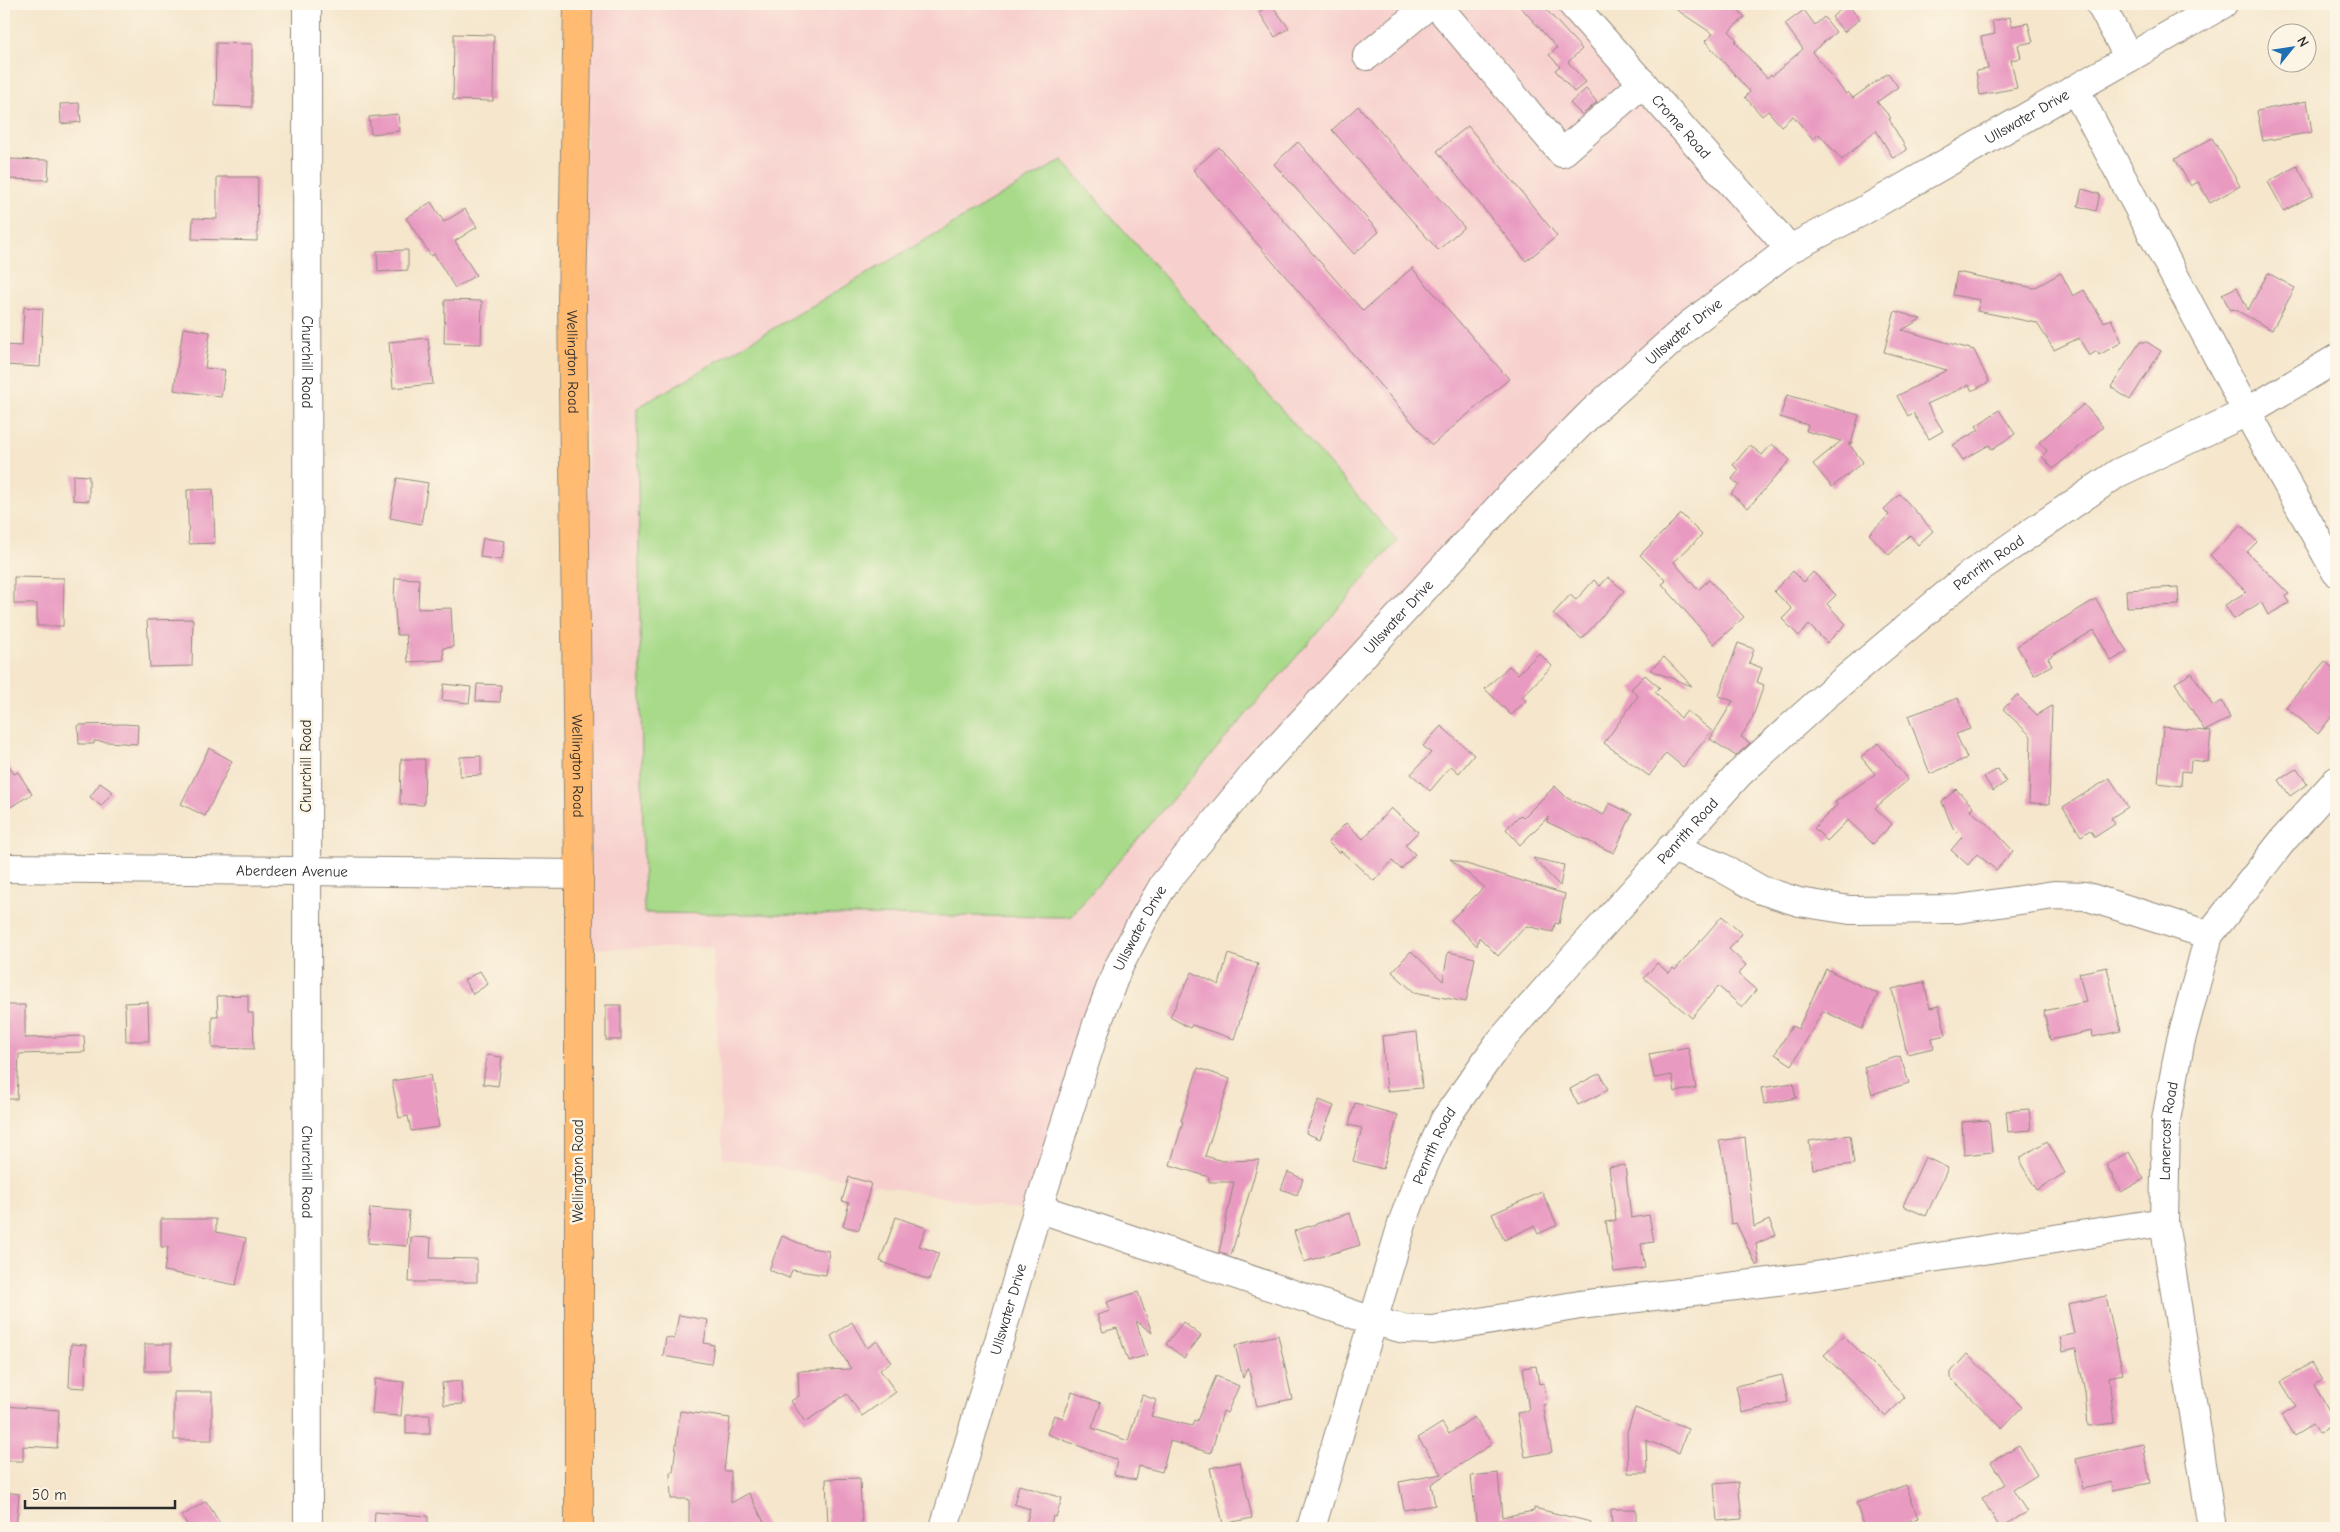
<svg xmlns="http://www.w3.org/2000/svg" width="2340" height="1532" viewBox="0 0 2340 1532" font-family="'Comic Neue',sans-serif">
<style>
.built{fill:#f7d0cd}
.green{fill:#a8da8a;stroke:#6a825a}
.building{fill:#e99ac1}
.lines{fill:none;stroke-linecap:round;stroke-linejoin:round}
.minor-casing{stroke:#90887c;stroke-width:30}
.major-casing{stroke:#90887c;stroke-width:30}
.minor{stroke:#fff;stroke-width:28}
.major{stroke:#febb71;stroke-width:28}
.labels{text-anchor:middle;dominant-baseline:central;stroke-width:5;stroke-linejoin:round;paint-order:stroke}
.street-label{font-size:15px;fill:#2b2b2b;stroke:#fcf5e5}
</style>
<rect width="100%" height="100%" fill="#fcf5e5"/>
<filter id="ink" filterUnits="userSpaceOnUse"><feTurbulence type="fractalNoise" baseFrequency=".02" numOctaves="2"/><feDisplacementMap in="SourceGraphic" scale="10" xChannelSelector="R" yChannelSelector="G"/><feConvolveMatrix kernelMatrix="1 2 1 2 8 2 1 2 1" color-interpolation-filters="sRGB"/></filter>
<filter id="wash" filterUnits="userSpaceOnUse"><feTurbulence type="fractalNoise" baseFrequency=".0096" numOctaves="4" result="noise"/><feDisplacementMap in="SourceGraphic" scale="20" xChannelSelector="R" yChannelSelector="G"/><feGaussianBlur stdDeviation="1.12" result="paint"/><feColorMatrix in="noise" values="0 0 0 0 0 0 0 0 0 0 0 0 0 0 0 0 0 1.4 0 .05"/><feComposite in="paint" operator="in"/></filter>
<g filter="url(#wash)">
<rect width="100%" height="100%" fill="#f5e6cc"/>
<!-- built -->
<polygon class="built" points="585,4 1565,4 1782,248 1686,319 1159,875 1027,1212 723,1158 713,947 590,949"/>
<!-- green -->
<polygon class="green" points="1062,160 1397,541 1070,917 644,913 637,408"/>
<g id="blocks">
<!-- building -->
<g class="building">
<polygon points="1271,4 1289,28 1275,37 1259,12"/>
<polygon points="1518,4 1541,4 1582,49 1568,62 1586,82 1574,92 1555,70 1560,66 1549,55 1557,48"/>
<polygon points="1668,4 1733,4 1745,17 1729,31 1737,40 1735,42 1767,78 1771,74 1772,76 1803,49 1785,24 1804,10 1815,25 1824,17 1836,32 1812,52 1846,94 1848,92 1853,98 1888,73 1898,87 1877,102 1891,118 1889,119 1907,150 1893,158 1876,130 1842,160 1819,134 1813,139 1793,116 1781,126 1768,111 1762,116 1745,97 1750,92 1705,41 1713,34"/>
<polygon points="1847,4 1860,19 1844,32 1832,17"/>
<polygon points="2010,17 2012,26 2028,23 2033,42 2018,45 2021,58 2011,60 2017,88 1980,95 1976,71 1988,69 1981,37 1995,34 1992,21"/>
<polygon points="454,34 494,35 493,101 453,100"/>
<polygon points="216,43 252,44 252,107 215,106"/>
<polygon points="1586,89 1597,102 1582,115 1570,103"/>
<polygon points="2307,101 2312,132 2263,141 2257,111"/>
<polygon points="79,103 81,122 61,124 60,104"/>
<polygon points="1358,106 1464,227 1438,250 1332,130"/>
<polygon points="398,114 400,131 371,134 369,117"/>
<polygon points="1468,126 1557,236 1526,261 1437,151"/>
<polygon points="2212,138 2240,186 2210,203 2198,182 2191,186 2175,159"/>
<polygon points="1298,142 1379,232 1354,254 1274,164"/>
<polygon points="1219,147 1363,311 1412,268 1509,379 1432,445 1193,170"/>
<polygon points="4,159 49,160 48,180 4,179"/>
<polygon points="2297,166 2313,195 2284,211 2268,182"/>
<polygon points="217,177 258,177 257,241 192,239 193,218 217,219"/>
<polygon points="2082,189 2100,194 2096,211 2078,206"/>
<polygon points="431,202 444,222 465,209 477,227 455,241 476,275 455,288 434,254 431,256 406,218"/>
<polygon points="408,250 408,270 378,272 377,251"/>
<polygon points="1957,272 2034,288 2061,273 2073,296 2084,290 2104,322 2111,319 2122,342 2099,355 2097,351 2089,356 2079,338 2054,350 2037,323 1977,311 1980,300 1953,295"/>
<polygon points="2268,273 2295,288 2272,330 2234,309 2230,310 2222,294 2237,287 2248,310"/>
<polygon points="445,300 482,301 481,344 444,343"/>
<polygon points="24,307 43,309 40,367 4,365 4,345 22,346"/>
<polygon points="1895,311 1921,319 1902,330 1974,350 1989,382 1972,391 1969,385 1927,404 1943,431 1929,439 1913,413 1908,416 1897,396 1947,370 1884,352"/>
<polygon points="183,328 210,332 205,368 225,370 221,397 174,390"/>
<polygon points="428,338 433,384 393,388 389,342"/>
<polygon points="2140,342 2147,342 2161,351 2130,400 2111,387"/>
<polygon points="1787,395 1859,415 1851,444 1848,443 1863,462 1832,487 1813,464 1841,441 1806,431 1808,425 1780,417"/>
<polygon points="2084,404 2103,427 2053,469 2042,456 2047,451 2039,442"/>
<polygon points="1999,410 2015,434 1992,449 1989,445 1963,460 1953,445 1979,430 1976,426"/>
<polygon points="1772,444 1790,460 1748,508 1731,494 1739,485 1732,479 1739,470 1733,465 1750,445 1762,455"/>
<polygon points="73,475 89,476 89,501 73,500"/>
<polygon points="397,478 428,483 421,524 390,518"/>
<polygon points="213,489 215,543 189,544 187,490"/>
<polygon points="1900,494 1933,531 1918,545 1910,535 1889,555 1869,534 1889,515 1884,509"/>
<polygon points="1681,514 1702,535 1674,562 1698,590 1709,580 1744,617 1714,644 1662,584 1666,581 1640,555"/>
<polygon points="2241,525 2257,542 2247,552 2289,594 2285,596 2289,603 2268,615 2261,602 2234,619 2225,605 2246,592 2210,555"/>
<polygon points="483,538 505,541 502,560 480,557"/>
<polygon points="1793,571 1804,582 1813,572 1836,595 1827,604 1846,624 1827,643 1809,625 1799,636 1782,619 1792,609 1774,591"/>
<polygon points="14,577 64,578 63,626 37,626 37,604 14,604"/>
<polygon points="1608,577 1624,591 1582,639 1553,614 1570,595 1576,600 1594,580 1600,586"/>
<polygon points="395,578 419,579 418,609 451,608 453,647 443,648 444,660 408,662 406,635 397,635 394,598"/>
<polygon points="2178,587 2179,605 2127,607 2126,590"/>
<polygon points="2096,599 2127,652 2111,661 2094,630 2048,658 2052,665 2034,675 2017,646"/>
<polygon points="193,619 192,666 150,667 147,620"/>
<polygon points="1738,643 1754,649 1749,663 1762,668 1757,682 1764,685 1752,719 1741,737 1750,743 1736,756 1710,739 1733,701 1719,696"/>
<polygon points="1539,653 1552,666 1522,697 1526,701 1511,715 1485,689 1509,666 1518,674"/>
<polygon points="1664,657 1692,686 1650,670"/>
<polygon points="2325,661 2336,671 2336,711 2318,734 2286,707"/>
<polygon points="2192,673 2213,706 2222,701 2230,718 2205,731 2211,732 2208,762 2191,760 2190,772 2182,771 2181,786 2158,783 2163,727 2205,731 2175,683"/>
<polygon points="1645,675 1660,688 1655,692 1681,718 1687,711 1712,731 1683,767 1666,753 1649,776 1604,743 1638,696 1631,689"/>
<polygon points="444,684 471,687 469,703 442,700"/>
<polygon points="477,684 501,685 500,702 476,701"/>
<polygon points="2017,695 2037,715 2052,706 2049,804 2029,803 2031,736 2003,709"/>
<polygon points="1958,698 1970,729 1956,734 1967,758 1930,774 1908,716"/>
<polygon points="124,724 138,725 137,744 94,741 94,744 79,744 78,725"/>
<polygon points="1441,726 1474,755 1459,773 1451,766 1430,791 1411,774 1431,753 1423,746"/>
<polygon points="1878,743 1908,780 1875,808 1892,824 1873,844 1848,820 1827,841 1814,828 1837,805 1835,802 1875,774 1861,757"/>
<polygon points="209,748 232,761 205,816 181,804"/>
<polygon points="481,756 481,775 460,776 460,757"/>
<polygon points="4,757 14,774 18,772 32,794 4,811"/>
<polygon points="401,759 425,759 424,805 400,804"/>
<polygon points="2297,768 2307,784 2290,796 2279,780"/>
<polygon points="1998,769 2006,782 1993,791 1984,777"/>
<polygon points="2110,778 2128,807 2111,818 2115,824 2095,837 2090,830 2081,836 2063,807"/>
<polygon points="100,783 113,792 101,806 90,797"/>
<polygon points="1555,786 1567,798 1604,815 1609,803 1632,814 1614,853 1547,822 1548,817 1520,845 1506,829 1520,815 1523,818"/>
<polygon points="1956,789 1973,807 1970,810 1994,830 2013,851 1996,870 1977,854 1968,865 1951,850 1962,837 1953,828 1942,802"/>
<polygon points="1391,808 1418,832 1405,845 1415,854 1401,869 1392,861 1374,881 1341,851 1339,853 1328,842 1346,823 1363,839"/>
<polygon points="1533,858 1564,865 1560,886"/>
<polygon points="1450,859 1565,894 1559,924 1555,923 1553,932 1526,926 1498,956 1479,937 1477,946 1451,920 1484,887"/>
<polygon points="1722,916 1742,934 1729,949 1746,965 1738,974 1756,990 1742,1007 1718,986 1692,1018 1644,978 1657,963 1669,973 1673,968 1675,970"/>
<polygon points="1411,951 1443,981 1448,952 1475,958 1466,1002 1414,992 1392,972"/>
<polygon points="1228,954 1258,964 1234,1039 1192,1025 1190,1028 1170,1017 1192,972 1219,985"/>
<polygon points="2107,967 2121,1031 2093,1037 2092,1031 2050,1040 2044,1011 2086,1002 2079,973"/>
<polygon points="1826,969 1878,994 1862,1029 1823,1011 1792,1065 1775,1054 1792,1026 1798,1029"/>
<polygon points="480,971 488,984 473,994 464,980"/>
<polygon points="1924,982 1930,1008 1939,1006 1946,1035 1932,1038 1934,1048 1907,1054 1892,989"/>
<polygon points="248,995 248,1013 253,1013 254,1049 212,1048 212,1016 218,1016 217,996"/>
<polygon points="148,1002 149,1041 126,1041 125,1003"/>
<polygon points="4,1005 25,1005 25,1038 84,1036 85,1052 19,1054 17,1099 4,1099"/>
<rect x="606" y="1005" width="15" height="35"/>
<polygon points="1417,1032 1422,1088 1387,1091 1382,1036"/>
<polygon points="1688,1047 1696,1088 1675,1092 1672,1075 1654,1078 1649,1054"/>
<polygon points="487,1055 502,1057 498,1086 483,1084"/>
<polygon points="1900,1056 1909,1083 1872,1094 1864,1067"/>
<polygon points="1198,1068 1230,1079 1205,1156 1223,1161 1259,1160 1231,1255 1219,1252 1234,1182 1209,1182 1209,1177 1170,1165 1183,1122 1181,1121"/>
<polygon points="1600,1073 1608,1090 1578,1105 1570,1089"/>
<polygon points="430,1075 439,1127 411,1131 408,1116 399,1118 392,1081"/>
<polygon points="1793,1083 1796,1098 1764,1104 1761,1088"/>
<polygon points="1319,1100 1334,1106 1320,1139 1306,1133"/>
<polygon points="1355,1103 1398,1115 1383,1169 1353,1161 1362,1128 1349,1125"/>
<polygon points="2029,1109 2031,1130 2008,1132 2006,1111"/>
<polygon points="1989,1120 1992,1152 1964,1155 1962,1122"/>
<polygon points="1850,1135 1854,1164 1813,1169 1809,1141"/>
<polygon points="1745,1137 1754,1227 1769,1220 1776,1235 1756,1244 1759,1265 1756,1265 1736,1223 1731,1224 1724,1160 1719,1141"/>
<polygon points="2047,1141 2065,1173 2037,1190 2021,1164 2021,1157"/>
<polygon points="2129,1152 2144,1179 2121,1192 2106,1164"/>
<polygon points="1925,1157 1948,1168 1926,1216 1903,1206"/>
<polygon points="1625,1165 1631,1218 1649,1215 1654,1242 1641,1244 1645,1268 1614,1272 1606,1222 1616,1220 1609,1167"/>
<polygon points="1288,1172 1303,1179 1297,1195 1281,1189"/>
<polygon points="849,1177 871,1183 859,1230 843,1226 849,1203 842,1201"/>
<polygon points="1542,1192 1557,1225 1538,1234 1534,1226 1504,1240 1492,1214"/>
<polygon points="370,1208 409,1211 407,1246 368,1243"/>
<polygon points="1350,1213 1360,1245 1304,1262 1294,1231"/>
<polygon points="896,1217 926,1228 919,1246 939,1253 929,1280 880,1261"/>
<polygon points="161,1219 216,1219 216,1232 246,1238 236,1285 164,1271 168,1247 161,1247"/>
<polygon points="782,1236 811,1248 829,1251 826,1275 792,1270 789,1278 769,1270"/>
<polygon points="411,1237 431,1238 430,1258 477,1259 477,1282 409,1282"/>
<polygon points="1138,1292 1152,1333 1136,1321 1147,1355 1128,1361 1117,1328 1103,1332 1097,1315 1110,1311 1107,1302"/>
<polygon points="2106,1296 2123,1374 2109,1377 2114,1423 2088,1426 2085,1392 2076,1349 2063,1352 2060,1337 2074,1334 2068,1304"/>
<polygon points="679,1315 708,1320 704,1343 714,1345 711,1364 663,1356 666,1337 674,1339"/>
<polygon points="852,1322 867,1348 877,1341 891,1362 880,1370 896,1392 862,1416 847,1394 805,1422 791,1401 799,1396 798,1371 851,1369 831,1336"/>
<polygon points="1183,1322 1201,1336 1184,1358 1166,1344"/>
<polygon points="1278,1335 1292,1399 1257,1406 1248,1367 1243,1378 1235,1345"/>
<polygon points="1844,1336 1905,1397 1886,1416 1824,1355"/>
<polygon points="71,1344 86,1345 85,1388 69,1387"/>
<rect x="145" y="1344" width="26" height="27"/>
<polygon points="1967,1354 2022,1407 2002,1428 1951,1378 1951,1372"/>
<polygon points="2311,1363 2322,1380 2314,1385 2336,1422 2318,1434 2312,1425 2294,1436 2281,1415 2296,1406 2281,1382"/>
<polygon points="1536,1366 1539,1384 1544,1383 1547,1404 1543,1405 1552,1452 1525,1457 1517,1413 1529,1411 1523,1368"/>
<polygon points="1782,1375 1788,1402 1742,1413 1736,1386"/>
<polygon points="1216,1376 1239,1386 1227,1413 1223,1411 1211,1453 1170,1441 1162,1472 1139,1466 1136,1480 1114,1475 1117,1460 1047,1434 1054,1415 1063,1418 1072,1392 1101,1403 1092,1428 1128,1441 1142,1395 1156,1400 1151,1416 1192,1426 1194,1420 1197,1421"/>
<polygon points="375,1379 404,1382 401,1416 372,1414"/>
<polygon points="461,1381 463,1404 444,1405 442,1383"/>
<rect x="174" y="1392" width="38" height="48"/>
<polygon points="4,1406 59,1410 57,1448 23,1446 23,1461 4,1461"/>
<polygon points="1635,1408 1688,1428 1679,1453 1646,1440 1647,1473 1628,1473 1627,1432"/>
<polygon points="680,1411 730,1418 724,1471 731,1471 731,1503 749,1493 767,1528 689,1526 689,1499 671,1499 670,1472 673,1472"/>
<rect x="406" y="1415" width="24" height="19"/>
<polygon points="1474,1417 1492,1444 1431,1484 1435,1505 1404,1510 1399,1482 1442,1474 1418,1438 1442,1423 1449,1434"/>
<polygon points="2143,1444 2150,1483 2113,1490 2112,1482 2083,1489 2076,1459"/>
<polygon points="2019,1445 2037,1475 2013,1490 2027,1512 2000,1528 1982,1498 2005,1484 1991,1462"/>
<polygon points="1240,1462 1252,1518 1223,1524 1210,1468"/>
<polygon points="1498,1473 1502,1517 1534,1511 1534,1508 1591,1522 1590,1528 1477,1528 1471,1476"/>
<polygon points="860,1478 862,1528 828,1528 826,1479"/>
<polygon points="1738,1482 1742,1519 1717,1521 1714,1484"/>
<polygon points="1019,1485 1062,1498 1056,1517 1053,1516 1050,1528 1025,1528 1030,1509 1014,1504"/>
<polygon points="1906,1485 1918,1518 1887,1528 1864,1528 1856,1503"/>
<polygon points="4,1492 19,1494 16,1528 4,1528"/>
<polygon points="206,1501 223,1528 189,1528 182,1516"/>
<polygon points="1611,1509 1636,1509 1636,1528 1612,1528"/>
<polygon points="375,1512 428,1516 428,1528 374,1528"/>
</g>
</g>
</g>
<g filter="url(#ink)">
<use href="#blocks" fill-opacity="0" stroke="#90887c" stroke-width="1"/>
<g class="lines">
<!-- minor casing -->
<g class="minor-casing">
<g id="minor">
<path id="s1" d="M307,4C308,512 306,1020 308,1528"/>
<polyline points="1436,4 1562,153 1643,83"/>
<path id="s2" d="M1572,4L1790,249"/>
<polyline points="2100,4 2129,58"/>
<polyline points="1367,56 1430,4"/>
<polyline points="2075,89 2247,412 2336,572"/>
<polyline points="1671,848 1719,866 1761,890 1799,902 1850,910 1958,909 2054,895 2085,896 2209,935"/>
<path id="s3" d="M4,868L579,874"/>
<polyline points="1038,1208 1373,1321 1404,1329 1433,1330 1580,1305 1802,1278 2164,1222"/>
<path id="s4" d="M944,1528L1038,1208L1097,1024L1117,970L1143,920L1164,884L1256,772L1511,494L1591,413L1689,325L1790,249L1861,212L2223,4"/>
<path id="s5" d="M1311,1528L1403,1221L1422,1170L1445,1119L1498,1044L1566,966L1739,774L1826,695L1971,574L2118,473L2247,412L2336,359"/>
<path id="s6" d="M2212,1528L2164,1222L2166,1120L2180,1044L2209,935L2284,839L2336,781"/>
</g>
</g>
<!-- major casing -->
<g class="major-casing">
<g id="major">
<path id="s7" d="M578,4L572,301L579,874V1528"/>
</g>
</g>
<!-- minor -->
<use href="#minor" class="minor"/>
<!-- major -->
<use href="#major" class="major"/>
</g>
</g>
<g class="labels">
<!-- street labels -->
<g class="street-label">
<text stroke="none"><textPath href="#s4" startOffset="1848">Ullswater Drive</textPath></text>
<text stroke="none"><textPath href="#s2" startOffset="164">Crome Road</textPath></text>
<text stroke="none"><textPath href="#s4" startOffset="1442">Ullswater Drive</textPath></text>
<text stroke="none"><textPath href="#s1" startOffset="358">Churchill Road</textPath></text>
<text stroke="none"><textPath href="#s7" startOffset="358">Wellington Road</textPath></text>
<text stroke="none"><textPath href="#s5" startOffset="1212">Penrith Road</textPath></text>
<text stroke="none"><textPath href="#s4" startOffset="1038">Ullswater Drive</textPath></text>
<text transform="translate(306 766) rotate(-90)">Churchill Road</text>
<text stroke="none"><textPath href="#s7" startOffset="762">Wellington Road</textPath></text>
<text stroke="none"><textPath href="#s5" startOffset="808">Penrith Road</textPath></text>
<text stroke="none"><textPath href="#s3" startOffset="288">Aberdeen Avenue</textPath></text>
<text stroke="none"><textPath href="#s4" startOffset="632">Ullswater Drive</textPath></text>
<text stroke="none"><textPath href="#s6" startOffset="401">Lanercost Road</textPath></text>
<text stroke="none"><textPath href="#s5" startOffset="402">Penrith Road</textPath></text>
<text stroke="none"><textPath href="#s1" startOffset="1168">Churchill Road</textPath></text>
<text transform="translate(578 1171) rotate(-90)">Wellington Road</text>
<text stroke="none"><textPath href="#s4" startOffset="228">Ullswater Drive</textPath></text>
</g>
</g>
<!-- margin -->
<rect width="2340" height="1532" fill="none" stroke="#fcf5e5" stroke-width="20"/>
<!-- north arrow -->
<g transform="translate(2292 48) rotate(60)"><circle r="24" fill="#fcf5e5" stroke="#a8a49b"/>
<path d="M0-4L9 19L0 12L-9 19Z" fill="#1f6fb2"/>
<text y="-8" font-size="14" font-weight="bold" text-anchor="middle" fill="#2b2b2b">N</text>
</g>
<!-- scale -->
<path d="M25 1500v8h150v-8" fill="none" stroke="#2b2b2b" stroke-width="2.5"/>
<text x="32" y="1500" font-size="15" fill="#2b2b2b" stroke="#fcf5e5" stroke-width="4" paint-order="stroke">50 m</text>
</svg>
